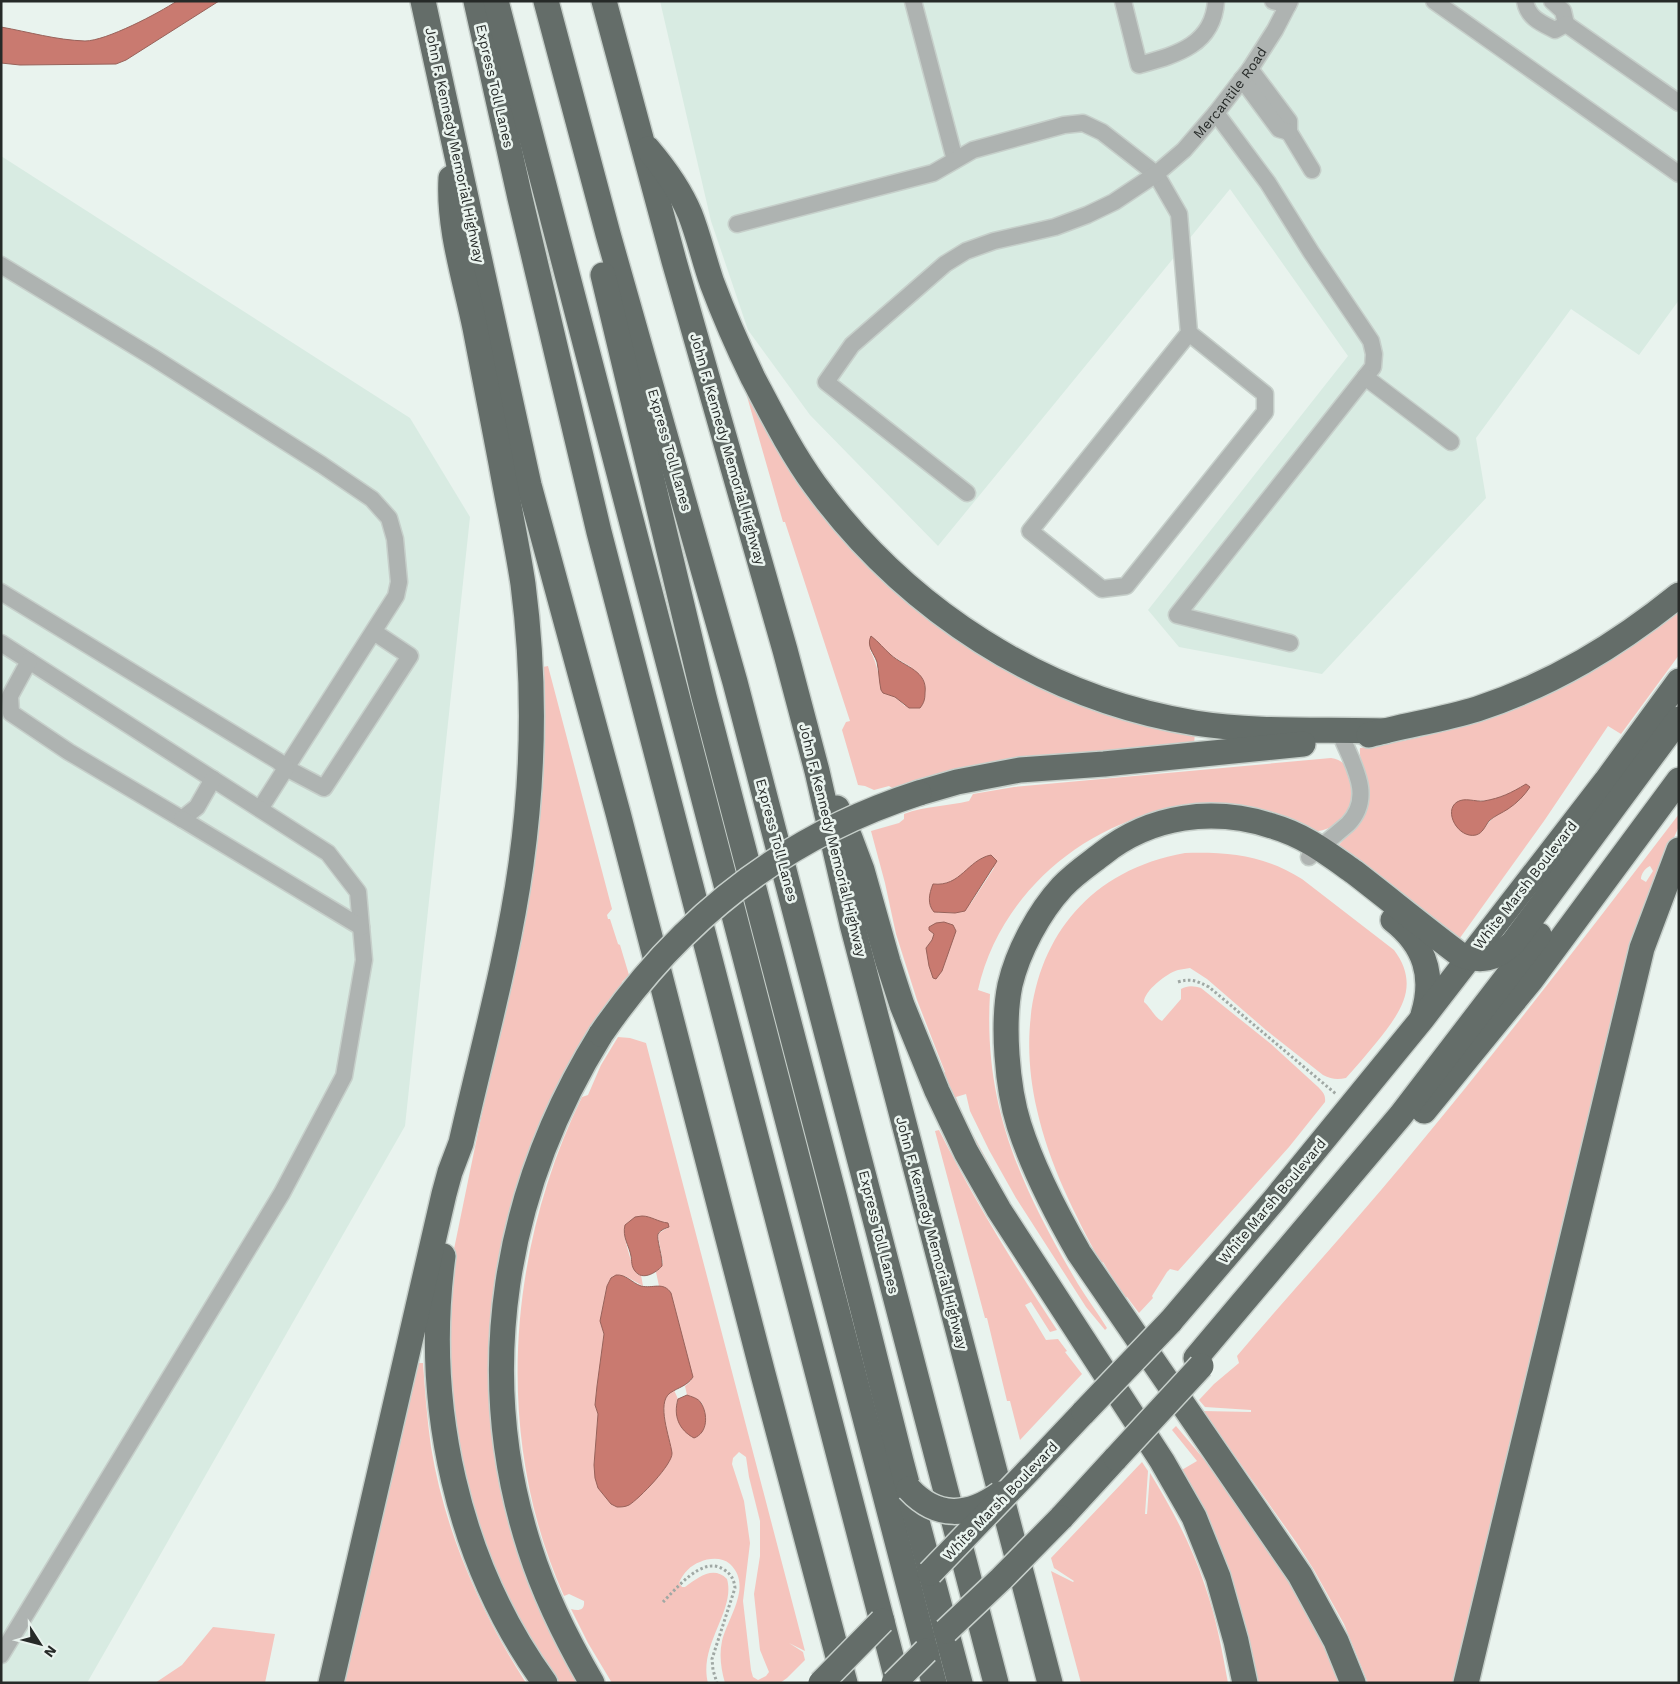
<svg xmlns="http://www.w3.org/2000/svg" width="1680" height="1684" viewBox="0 0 1680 1684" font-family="'Work Sans',sans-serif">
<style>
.built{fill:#d8ebe2}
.green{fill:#f5c4bd;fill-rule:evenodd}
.water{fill:#c97a70;stroke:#98625a}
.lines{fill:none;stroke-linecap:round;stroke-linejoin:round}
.minor-casing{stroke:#c6cfca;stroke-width:19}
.highway-casing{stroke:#c6cfca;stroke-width:28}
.path{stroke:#a0a8a4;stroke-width:3;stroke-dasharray:2.5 2.5;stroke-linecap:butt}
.minor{stroke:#aeb3b1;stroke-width:16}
.highway{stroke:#646d69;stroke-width:25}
.highway-bridge-casing{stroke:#c6cfca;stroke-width:28;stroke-linecap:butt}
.highway-bridge{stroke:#646d69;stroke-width:25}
.labels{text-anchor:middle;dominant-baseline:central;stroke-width:5;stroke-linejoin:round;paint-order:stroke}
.street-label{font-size:14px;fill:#262a28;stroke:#e9f3ee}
</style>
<rect width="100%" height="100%" fill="#e9f3ee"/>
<!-- built -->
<g class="built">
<polygon points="660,1 1679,1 1679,300 1639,355 1571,309 1476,438 1486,498 1322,674 1179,647 1148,610 1348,356 1230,189 938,546 810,415 748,330 711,221"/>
<polygon points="1,156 410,418 470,517 405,1126 87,1683 1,1683"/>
</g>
<!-- green -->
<g class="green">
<path d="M751,392L923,611L1195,732L1194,745L895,790L889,786L874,790L865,786L858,785L842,730L846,722L850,721L785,522H783L746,393ZM870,650L891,655L911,667L905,706L895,697L886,694C878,679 878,665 870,650Z"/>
<path d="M1679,611V655L1621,734L1608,726L1544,821L1457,942L1337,847C1353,829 1374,809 1367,782C1364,770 1359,761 1360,748C1480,732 1584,686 1679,611ZM1526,784L1519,801L1493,818L1485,827L1466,800C1491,803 1505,797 1526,784Z"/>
<path d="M548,666L612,909L607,915L608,919H610L618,944L620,945L629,975L622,982L621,988L497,1290L544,1612L581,1683H555L504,1595L469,1503L448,1381L453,1254L534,860C542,796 544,732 543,667Z"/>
<path d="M1331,758C1355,760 1358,797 1347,814C1341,824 1325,831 1313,832L1150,814C1066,838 997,905 978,990L990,994C983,1107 1022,1189 1078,1284C1087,1299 1098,1313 1107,1328L1105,1330L1086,1307L1016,1198L989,1150L970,1111L966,1094L956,1097L965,1120L1002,1188L1008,1203L939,1075L945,1072L917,1000L896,934L885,883L871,831L899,823L904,819V814C925,806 948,806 969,801L973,794L1014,787ZM983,857L994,868L971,903L955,913H938L943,885C957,881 972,866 983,857ZM934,934L946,958L942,971L926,948L932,940Z"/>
<path d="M1679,814V826L1666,856L1456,1683H1368L1344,1624L1314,1570L1296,1542L1203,1411L1251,1412V1410L1205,1407L1199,1400L1214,1384L1239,1363L1237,1356C1292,1291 1349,1229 1403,1164C1498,1050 1589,932 1679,814ZM1650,866L1653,871L1646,882L1641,879C1641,874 1645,868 1650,866Z"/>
<path d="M1185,853C1230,852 1263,855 1302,879L1394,950C1421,986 1400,1013 1376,1043C1366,1055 1356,1067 1346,1078C1337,1080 1331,1079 1323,1075L1266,1030L1207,979L1190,968C1186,969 1182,969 1178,970C1167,973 1144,991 1144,1002C1151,1008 1155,1018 1162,1021L1181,999V989C1188,985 1194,986 1201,988L1271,1044L1317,1086C1322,1091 1326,1094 1325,1102L1289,1147L1178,1271L1170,1269L1167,1272L1152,1296L1153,1298L1139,1313L1127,1297L1125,1298L1103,1262L1101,1263C1075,1215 1049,1164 1037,1110C1009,990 1056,876 1185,853Z"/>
<path d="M618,1037L630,1038L646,1043L805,1651L789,1643L803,1652L805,1660L787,1678L780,1683H725C721,1669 719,1655 722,1641C728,1617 753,1586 730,1564C722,1557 709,1558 700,1562C691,1565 683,1573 679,1583L682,1587H685C698,1578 713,1565 727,1579C736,1610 698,1645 708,1683H612L588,1643L571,1609C578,1611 585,1611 584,1601L569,1594L564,1596C493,1437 507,1251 582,1097L588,1095L601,1065ZM656,1220L669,1227L659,1233L658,1236L663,1263L662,1266L656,1272L659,1286L665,1287L671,1293L691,1370L693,1377L689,1383L685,1386L687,1395L693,1397L702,1403L706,1420L676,1405L678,1399L674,1390C661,1397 663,1408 665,1420L594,1465L598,1414L595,1405L597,1386L604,1334L600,1321L607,1286L611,1278L625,1276L643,1286L641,1275H638C632,1268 626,1244 624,1233ZM739,1452L746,1457L749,1477L760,1521V1556L754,1594L760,1650L769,1672L766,1676L758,1680L753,1677L751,1670L743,1601L750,1543L744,1501L732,1464L733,1458Z"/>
<path d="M939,1130C974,1200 1014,1265 1057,1330L1050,1332L1031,1302L1025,1305L1046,1340L1058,1339L1067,1351L1065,1352L1082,1374L1020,1440L1010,1401H1007L987,1318H985L935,1131Z"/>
<path d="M414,1363H423C425,1391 427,1419 431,1447C445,1532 480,1611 526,1683H340Z"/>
<polygon points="1176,1426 1218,1476 1287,1570 1343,1683 1253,1683 1180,1471 1197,1461 1172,1430"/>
<path d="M1142,1462L1148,1471L1145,1514H1147L1150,1473C1172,1509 1192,1546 1205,1586C1216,1617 1222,1650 1228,1683H1081L1051,1571L1073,1582L1074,1581L1054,1568L1051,1558Z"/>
<polygon points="213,1627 275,1634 265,1683 155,1683 182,1665"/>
</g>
<!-- water -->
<g class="water">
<path d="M177,1H219L126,60L116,64L20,65L1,63V27C29,32 56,40 85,41C106,41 159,13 177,1Z"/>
<path d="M871,636C879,642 884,649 891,655C905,667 928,671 925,693C925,699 924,703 920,708H909L895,697L883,693L881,690C879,681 879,671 877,662C874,653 866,646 871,636Z"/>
<path d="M1526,784L1530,787C1524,796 1517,803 1508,809C1502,813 1494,816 1489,821C1485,826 1483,833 1476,835C1458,839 1443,811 1457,802C1465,797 1475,802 1484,801C1501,798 1511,793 1526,784Z"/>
<path d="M991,855L997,861L965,911L955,913L934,912C927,904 929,894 933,884C961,887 967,860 991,855Z"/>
<polygon points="944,922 953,925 956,931 942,971 936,979 933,978 929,966 926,948 932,940 934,934 929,930 929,927 936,923"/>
<path d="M642,1216C651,1216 658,1222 668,1223L669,1227C666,1228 660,1230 658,1234C656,1238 663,1258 662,1266C656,1273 642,1281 635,1271C631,1266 632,1261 631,1256C629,1245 622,1237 625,1225L635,1217Z"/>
<path d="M616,1275C626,1274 632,1283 641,1286C653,1289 663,1281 671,1293L693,1377C687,1386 679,1387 670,1393C656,1403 670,1438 672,1453C673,1464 639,1499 629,1505C625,1507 621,1507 617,1507L611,1504L598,1488L595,1478L594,1465L598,1414L595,1405L597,1386L604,1334L600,1321L607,1286L611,1278Z"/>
<path d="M687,1395C692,1397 698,1398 701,1403C708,1414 708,1433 694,1438C679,1430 673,1416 678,1399Z"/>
</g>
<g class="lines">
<!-- minor casing -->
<g class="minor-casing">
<g id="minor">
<polyline points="913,1 955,160"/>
<path d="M1123,1L1139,65C1175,55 1213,46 1216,1"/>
<polyline points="1273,1 1288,5"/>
<polyline points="1434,1 1679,174"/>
<path d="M1525,1C1528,18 1541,23 1555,30L1566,24L1563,11L1552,1"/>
<polyline points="1566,24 1679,103"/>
<polyline points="1250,69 1289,121 1289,132 1312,170"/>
<polyline points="1242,79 1279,129 1289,132"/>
<polyline points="1216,113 1268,183 1311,252 1359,323 1371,341 1374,354 1373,367 1177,615 1290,643"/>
<polyline points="737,224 933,173 973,150 1064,125 1083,123 1102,132 1156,174 1179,214 1189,333 1265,394 1265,412 1126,586 1102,589 1030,531 1189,333"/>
<polyline points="1,265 154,358 322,465 372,499 389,518 395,539 399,582 396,596 286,768 324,788 410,656 374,632"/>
<polyline points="1365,377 1451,442"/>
<path id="s1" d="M967,493L826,382L852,345L945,264L966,251L994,241L1055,227L1087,215L1114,202L1156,174L1184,150L1216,113L1250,69L1275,30L1290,1"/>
<polyline points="1,592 278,761 286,768 260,809"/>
<polyline points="1,643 328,853 358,892 364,960 344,1076 282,1193 1,1655"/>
<polyline points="29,661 10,696 11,713 69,752 182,819 197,807 213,779"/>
<polyline points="182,819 361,927"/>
<path d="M1309,857L1348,824C1376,795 1350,761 1339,730"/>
</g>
</g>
<!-- highway casing -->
<g class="highway-casing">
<g id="highway">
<polyline points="423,1 529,485 618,813 763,1374 845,1683"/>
<polyline points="476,1 520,198 599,532 898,1683"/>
<polyline points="496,1 934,1683"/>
<polyline points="546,1 608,234 735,682 996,1683"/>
<polyline points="604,1 674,261 785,650 817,771 852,924 1050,1683"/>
<path d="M648,149C665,169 680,190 690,214C699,237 704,260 712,283C724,315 738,347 753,378C772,414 791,452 815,485C906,609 1042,698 1195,723C1258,733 1322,729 1385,731"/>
<polyline points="603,275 704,697 835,1199 901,1461 960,1683"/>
<path d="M1369,735C1405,725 1442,720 1477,709C1553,684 1617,645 1679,595"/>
<polyline points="919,793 957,782 1020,770 1104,764 1303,744"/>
<polyline points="837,808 850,838 862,870 888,962 902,1005 937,1091 966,1152 999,1210 1162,1461 1194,1517 1218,1577 1236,1641 1245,1683"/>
<path d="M1393,920C1425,945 1435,976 1423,1015"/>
<polyline points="1424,1111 1531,980 1679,780"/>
<path d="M443,1256C423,1404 457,1562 545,1683"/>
<polyline points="1170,1322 1275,1199 1422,1019 1606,781 1679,681"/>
<polyline points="1196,1358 1401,1115 1539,935"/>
<polyline points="1031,1468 1084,1412"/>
<polyline points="1061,1518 1116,1458"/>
<path d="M331,1683L444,1194L450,1172L461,1143C482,1050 508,958 521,864C534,771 535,677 523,584C517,544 508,503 501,463C492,418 484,373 475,328C465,279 448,228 451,178"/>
<path d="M592,1683C567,1640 545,1596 530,1549C473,1373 504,1190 601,1034"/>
<path d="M1353,1683L1336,1641L1300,1575L1079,1253C1056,1213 1033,1169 1019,1125C1007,1087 1002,1024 1010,985C1018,951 1039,912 1062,887C1074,874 1089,864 1102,854C1151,815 1213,807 1272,826C1304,835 1327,853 1354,872C1389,899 1423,927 1459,954C1481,963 1496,959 1513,943L1679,719"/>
<polyline points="1466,1683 1642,948 1679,850"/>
</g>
</g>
<!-- path -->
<g class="path">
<path d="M1178,982C1191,978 1197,981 1209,987L1336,1094"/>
<path d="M663,1602C677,1588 702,1556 723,1569C731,1574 734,1579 735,1588L712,1659L713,1670L717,1683"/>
</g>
<!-- minor -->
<use href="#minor" class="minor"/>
<!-- highway -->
<use href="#highway" class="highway"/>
<!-- highway-bridge casing -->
<g class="highway-bridge-casing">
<g id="highway-bridge">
<path d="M601,1034C680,919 785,836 919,793"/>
<polyline points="1084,1412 1170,1322"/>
<polyline points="1116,1458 1201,1366"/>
<path d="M909,1489C937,1519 968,1517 1000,1494"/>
<polyline points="930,1573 1031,1468"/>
<polyline points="946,1631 1001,1579 1061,1518"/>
<polyline points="821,1683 882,1621"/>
<polyline points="894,1683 926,1651"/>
</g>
</g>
<!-- highway-bridge -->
<use href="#highway-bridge" class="highway-bridge"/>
</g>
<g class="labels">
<!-- street labels -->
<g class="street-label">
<text transform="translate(495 86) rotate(77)">Express Toll Lanes</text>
<text stroke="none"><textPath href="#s1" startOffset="690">Mercantile Road</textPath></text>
<text transform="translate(455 145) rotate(78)">John F. Kennedy Memorial Highway</text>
<text transform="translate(728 449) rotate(74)">John F. Kennedy Memorial Highway</text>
<text transform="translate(670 450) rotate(74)">Express Toll Lanes</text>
<text transform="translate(777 840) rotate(75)">Express Toll Lanes</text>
<text transform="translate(833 840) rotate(76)">John F. Kennedy Memorial Highway</text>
<text transform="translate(1525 885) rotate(-52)">White Marsh Boulevard</text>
<text transform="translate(1272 1201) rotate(-50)">White Marsh Boulevard</text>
<text transform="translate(879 1232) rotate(76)">Express Toll Lanes</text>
<text transform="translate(932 1233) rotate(75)">John F. Kennedy Memorial Highway</text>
<text transform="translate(1000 1501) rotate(-46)">White Marsh Boulevard</text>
</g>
</g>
<!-- border -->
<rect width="1680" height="1684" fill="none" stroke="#262a28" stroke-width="5"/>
<!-- north arrow -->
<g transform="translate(40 1644) rotate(126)" stroke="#e9f3ee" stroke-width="4" paint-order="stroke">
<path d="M0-4L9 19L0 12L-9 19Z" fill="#262a28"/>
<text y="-8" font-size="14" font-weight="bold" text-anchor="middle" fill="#262a28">N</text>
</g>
</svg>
